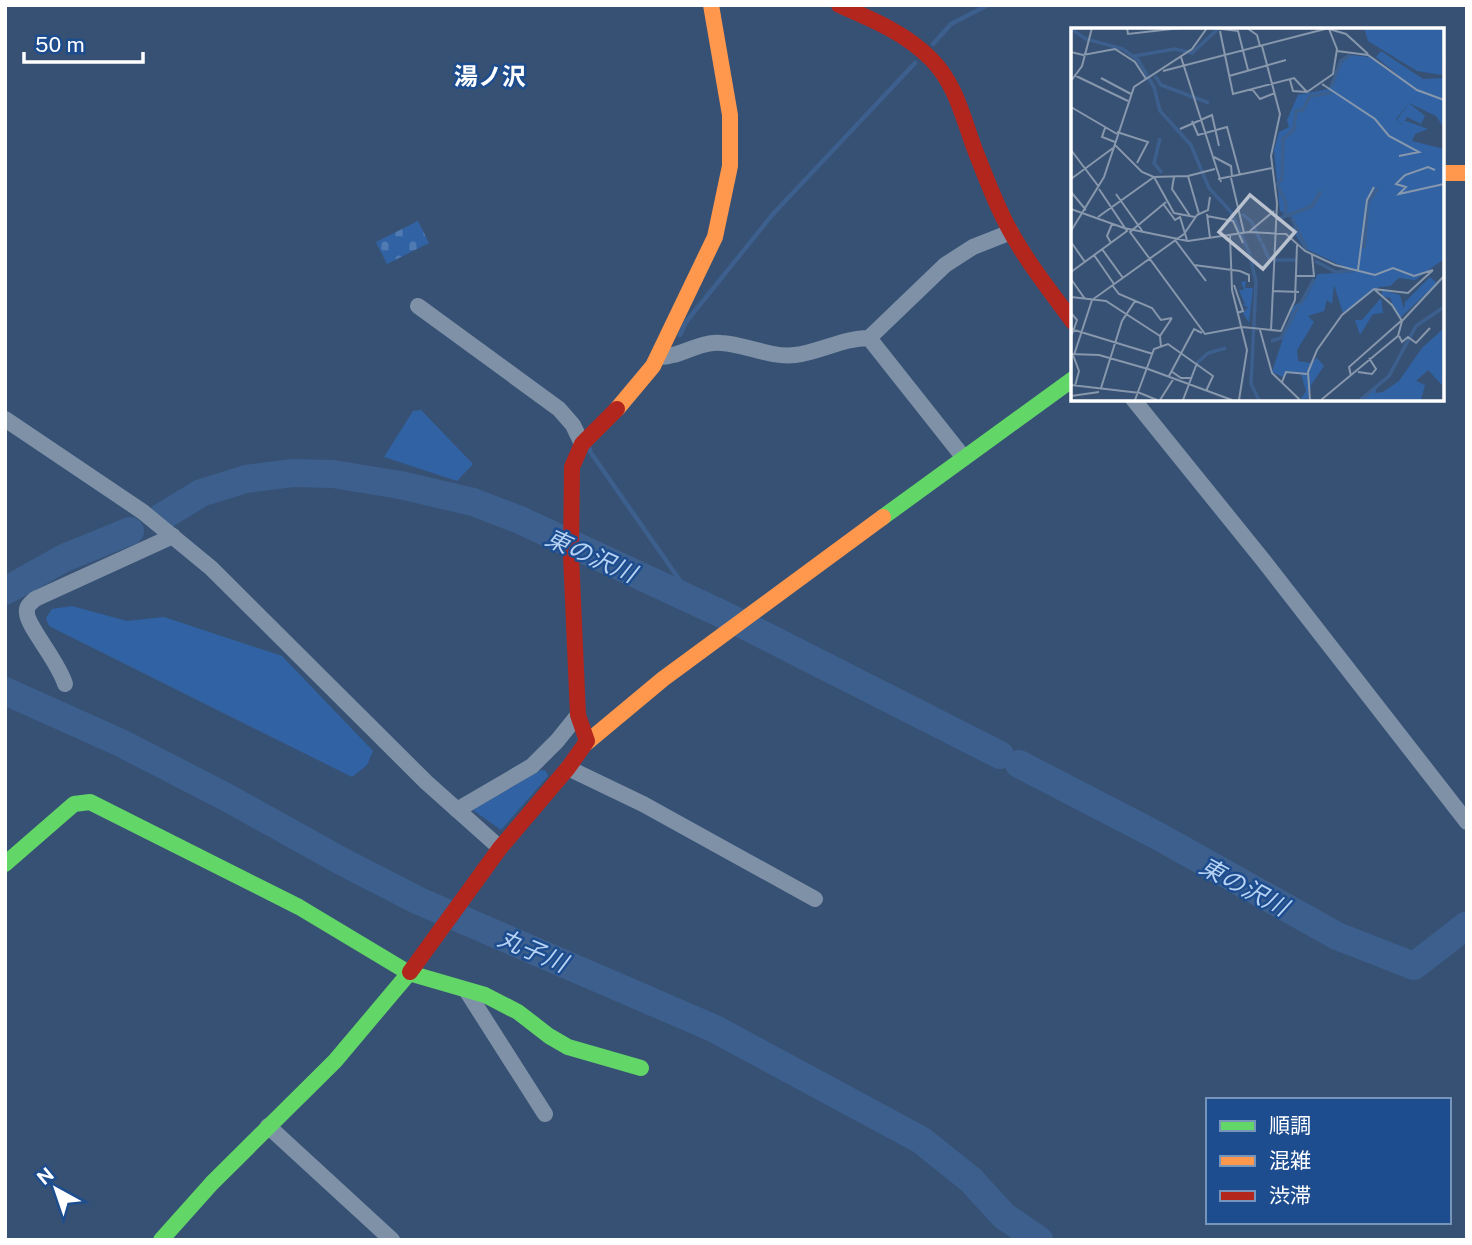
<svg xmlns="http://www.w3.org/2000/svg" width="1472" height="1245" viewBox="0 0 1472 1245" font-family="'Public Sans','Noto Sans JP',sans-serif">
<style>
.grass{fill:#3163a4}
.cemetery{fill:url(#cemetery-stones)}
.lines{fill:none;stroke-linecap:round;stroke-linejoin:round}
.stream{stroke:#3c5f8d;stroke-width:4.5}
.river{stroke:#3c5f8d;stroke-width:28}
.street{stroke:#7e91a7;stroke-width:16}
.fast{stroke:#63d668;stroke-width:16}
.slow{stroke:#ff974d;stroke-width:16}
.jam{stroke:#b3261e;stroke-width:16}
.labels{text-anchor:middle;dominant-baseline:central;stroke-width:5;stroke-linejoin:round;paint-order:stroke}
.neighbourhood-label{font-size:24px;font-weight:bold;fill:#fff;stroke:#1d4d8e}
.water-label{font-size:24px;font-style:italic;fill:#b6d2f4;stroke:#1d4d8e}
.inset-river{fill:none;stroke:#3c5f8d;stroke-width:3.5}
.inset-road{fill:none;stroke:#8797ac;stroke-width:2}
.view{fill:#b9c2ce;fill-opacity:0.15;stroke:#b9c2ce;stroke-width:3.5}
.inset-edge{fill:none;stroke:#fff;stroke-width:3.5}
</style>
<defs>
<pattern id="cemetery-stones" width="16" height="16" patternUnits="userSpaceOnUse" patternTransform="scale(1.75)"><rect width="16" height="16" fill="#3163a4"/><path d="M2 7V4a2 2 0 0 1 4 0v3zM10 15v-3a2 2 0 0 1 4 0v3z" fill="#507ab2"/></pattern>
</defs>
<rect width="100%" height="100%" fill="#375174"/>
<!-- grass -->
<g class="grass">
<polygon points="421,410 473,464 457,481 384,457 413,411"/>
<polygon points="72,606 127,621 164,617 282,656 373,751 367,765 352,777 49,626 46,618 52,609"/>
<polygon points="541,770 546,771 548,776 501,830 473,810"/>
</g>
<!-- cemetery -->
<polygon class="cemetery" points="418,221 429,243 387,264 376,242"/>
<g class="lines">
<!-- stream -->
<g class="stream">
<polyline points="933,44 951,24 988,5"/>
<polyline points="680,335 686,322 773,214 915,63"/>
<polyline points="590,449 589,450 695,602"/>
</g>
<!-- river -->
<g class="river">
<polyline points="160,518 201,493 246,479 293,473 333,474 400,485 473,502 520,520 722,614 1000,755"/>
<polyline points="5,591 64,558 130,531"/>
<polyline points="5,691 121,743 226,797 343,862 419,901 713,1028 921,1140 971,1180 1004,1216 1039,1240"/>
<polyline points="1019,764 1158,836 1337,936 1414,966 1467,925"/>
</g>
<!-- street -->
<g class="street">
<polyline points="418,306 559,409 573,425 582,444"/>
<polyline points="869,338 945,265 973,247 1011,232"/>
<path d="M658,357C679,358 698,341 721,343C745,344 770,358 795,355C820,352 843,338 869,338L964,458"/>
<polyline points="1133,399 1263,560 1467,822"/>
<polyline points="5,419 143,512 211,568 426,782 500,848"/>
<path d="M65,684C59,662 27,626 27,613C26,606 30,604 35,599L173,536"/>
<polyline points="568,768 643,804 815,899"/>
<polyline points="457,810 532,766 557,741 578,715"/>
<polyline points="466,990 545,1114"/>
<polyline points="268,1126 392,1240"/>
</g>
<!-- fast -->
<g class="fast">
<polyline points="883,517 1073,379"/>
<polyline points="5,864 74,804 90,802 299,907 409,973 485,995 518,1012 549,1036 568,1047 641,1068"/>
<polyline points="161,1240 212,1183 335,1061 410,972"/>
</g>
<!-- slow -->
<g class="slow">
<polyline points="1442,173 1467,173"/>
<polyline points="617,409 653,366 715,237 730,166 730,115 711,5"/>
<polyline points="585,744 663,679 883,517"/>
</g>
<!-- jam -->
<g class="jam">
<path d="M839,5C871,19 906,33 931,59C956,84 963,118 975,150C984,173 993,197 1004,219C1022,256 1049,289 1073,322"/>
<polyline points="587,741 578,715 571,555 572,467 582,444 617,409"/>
<polyline points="410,972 500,848 568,768 585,744"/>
</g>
</g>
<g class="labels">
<!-- neighbourhood labels -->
<g class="neighbourhood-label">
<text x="490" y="76">湯ノ沢</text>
</g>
<!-- water labels -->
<g class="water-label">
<text transform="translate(591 555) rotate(24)">東の沢川</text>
<text transform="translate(1244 886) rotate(28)">東の沢川</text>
<text transform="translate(533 950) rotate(23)">丸子川</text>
</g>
</g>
<!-- overview -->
<g transform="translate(1071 28)">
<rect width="373" height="373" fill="#375174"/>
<path d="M338,75L354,88L350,96L336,89L332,97L326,92ZM175,253L174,260H182L178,295L172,285L177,279L171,277L174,276L168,262H173L170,254Z" fill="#3163a4"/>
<path d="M373,0L371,47L346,43L297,13L293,0ZM310,23L352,51L373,50V100L365,88L338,75L325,91L331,97L335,93L357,101L344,106L341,113L373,121V231L344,252L328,250L319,258L308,259L272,285L263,257L261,276L256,272L253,283L237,288L243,294L226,322L227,333L239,335L246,330L253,338L240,357L238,370L229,372L235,363L230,346L217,345L212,349L201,344L222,279L235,270L247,246L284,244L233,220L223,204L222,190L209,183L203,122L208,104L218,99L216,92L227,67L258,61L268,38L280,27L298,29L328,48L305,29ZM359,249L366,255L329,290L319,270L311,268V262L329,267L333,282L334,274ZM310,270L312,285L302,286L289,307L284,292H291ZM373,300L371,357L357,342L345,353L354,357L350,372H290L306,360L304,365L312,364L328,353L351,320Z" fill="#3163a4"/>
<path class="inset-river" d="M0,1L15,11L52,21L67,32L83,59L89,83L120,117L138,160L160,184L178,224L185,254L180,356L188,372M63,28L104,21L121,25L148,0M84,48L90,57L138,75M260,59L270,33L279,27M89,110L83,135L91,145M171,186L181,194L190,214M220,188L214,186L215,175L206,156L211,151L212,111L223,101L225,83L232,82L239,68L260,65M221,190L236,222M207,191L241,178L250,163M191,215L198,231H202M293,220L297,174L307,160M203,232H225M244,233L265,244L282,242M229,277L243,251M200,313L210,310L227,279M126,335L137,325L155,320M289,372L318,348L345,298L373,279"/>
<path class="inset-road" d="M56,0L57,6L110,0M143,0L167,3L177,42M176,0L186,7L189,18M258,1L275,6L297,26M149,3L162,66L223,50L236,64M191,18L209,86L200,128L206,175L200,303M266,23L297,27L346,62L373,72M0,24L12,27L44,21L64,34L75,51M110,29L150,154M92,43L258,0M3,47L57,73M158,48L215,32M30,50L60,66M219,52L222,63L236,64L262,46L266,21L258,1M0,53L11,38L21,0M251,56L304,91L318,108L348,124L328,128M181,61L189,71L204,65M0,79L46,106M121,93L127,107L156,99L169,147M34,100L31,109L44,114M109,101L141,87L148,118M46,104L77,114L66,135M44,117L71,144L83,149L103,185L124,189M0,122L28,159M143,129L160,138L161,149M364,142L357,139L334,147L325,156L335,159L328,166L373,156M117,148L128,186M103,149L101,161L119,188M160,150L173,205M0,151L42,120M147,151L201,140M0,164L15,182M45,166L72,204M95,174L59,204L134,306L171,299L210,303L224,272L226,217M93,177L104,192L109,189L116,212M0,181L53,200L117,213L178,204L215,206L234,223L264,237L304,247L322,240L343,248L362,242M136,186L139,210M136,188L162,193L172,215M27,189L83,149L117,148L144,141M0,203L33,149L63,59L121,21L136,0M179,203L203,183M159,207L161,262L176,322L168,372M104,212L135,253M0,214L14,234M40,215L36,208L41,196M31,221L52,250M23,227L43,256M123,237L169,243L178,247V254M287,242L296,172L303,159M0,244L56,203L28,161M225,248H243L241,227M0,251L14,271M41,257L48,266L81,280L90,292L101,290M163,257L172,283L166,285M304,262L321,277L331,293M201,263L228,264M0,269L35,273L89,308M0,285L6,292L0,309M0,301L82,326M189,302L201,345L229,372M328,308L331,314L337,309L345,315L359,300M90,319L89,308L101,290M0,326L28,327L77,341L161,372M2,327L8,343L4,358M3,327L21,272L113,206L126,187L137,182L139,169M100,343L110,350H120M287,344L301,346L305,341L298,330M98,348L123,301L131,305M280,348L278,339L330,293M211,354L215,344L236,346M0,357L69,365L86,372M30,360L51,293L64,273M0,368L28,364M64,372L83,321L97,316L142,348L135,363M89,372L103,350M112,372L126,335M239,372L237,344L246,322L271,287L303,261L337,265L362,242M250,372L327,308L331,293L373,248"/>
<path class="view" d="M179,167L224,204L192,241L148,204Z"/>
<rect width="373" height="373" class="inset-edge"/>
</g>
<!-- border -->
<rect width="1472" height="1245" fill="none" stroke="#ffffff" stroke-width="14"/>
<!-- legend -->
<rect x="1206" y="1098" width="245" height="126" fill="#1d4d8e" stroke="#7794bb" stroke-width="2"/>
<rect x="1220" y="1121" width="35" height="10" fill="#63d668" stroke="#7794bb" stroke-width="2"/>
<text x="1269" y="1133" font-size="21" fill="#ffffff">順調</text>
<rect x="1220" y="1156" width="35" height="10" fill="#ff974d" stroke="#7794bb" stroke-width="2"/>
<text x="1269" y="1168" font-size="21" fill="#ffffff">混雑</text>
<rect x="1220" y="1191" width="35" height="10" fill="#b3261e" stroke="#7794bb" stroke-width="2"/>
<text x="1269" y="1203" font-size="21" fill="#ffffff">渋滞</text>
<!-- north arrow -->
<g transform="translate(56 1189) rotate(320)" stroke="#1d4d8e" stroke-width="5" paint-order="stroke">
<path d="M0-5L12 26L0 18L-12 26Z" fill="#ffffff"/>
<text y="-10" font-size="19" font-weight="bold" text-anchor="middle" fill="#ffffff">N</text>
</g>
<!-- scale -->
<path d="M24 52v10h119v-10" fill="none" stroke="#ffffff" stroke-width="3.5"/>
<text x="35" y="52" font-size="21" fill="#ffffff" stroke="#1d4d8e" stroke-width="5" paint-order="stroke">50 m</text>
</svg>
